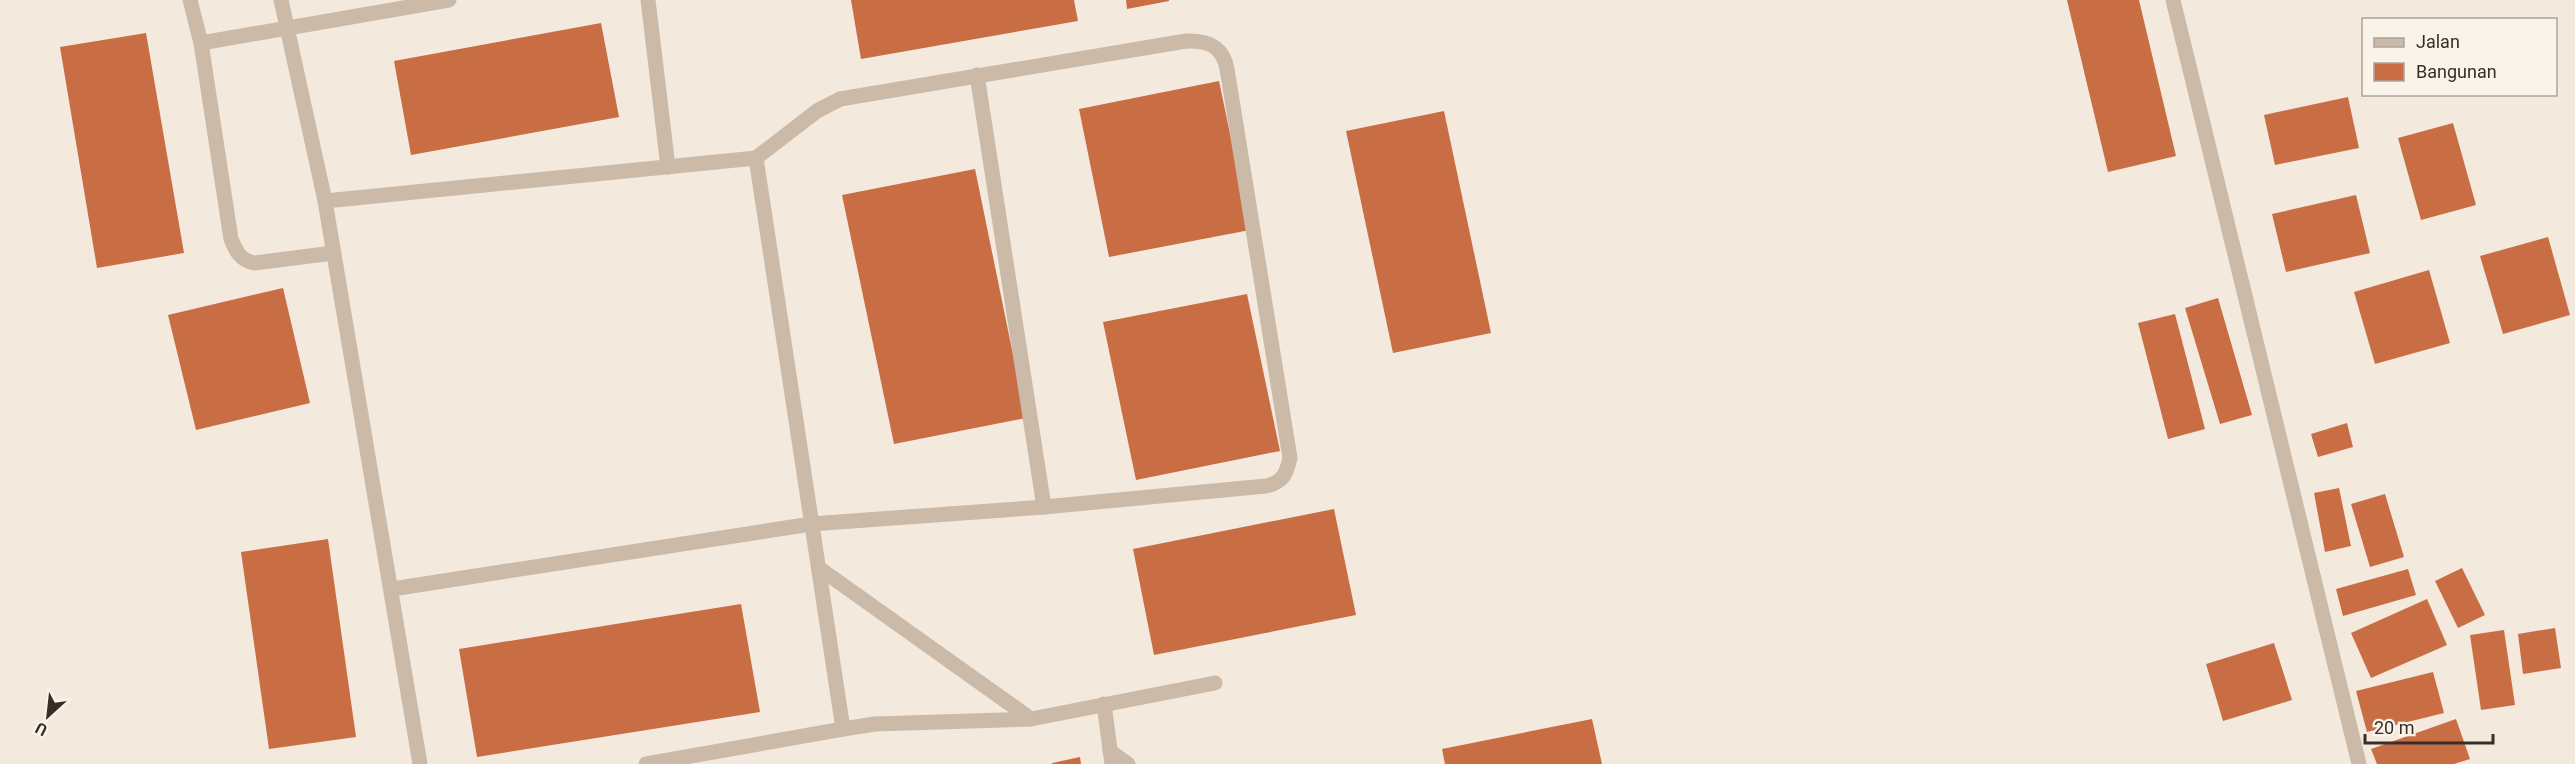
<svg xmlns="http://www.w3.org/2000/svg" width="2575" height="764" viewBox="0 0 2575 764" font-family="Roboto,sans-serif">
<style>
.building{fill:#c96d45}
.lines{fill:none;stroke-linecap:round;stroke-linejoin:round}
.minor{stroke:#cbbaa8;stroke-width:15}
</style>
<rect width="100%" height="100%" fill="#f3eadd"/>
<!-- building -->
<g class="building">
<polygon points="851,0 1074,0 1078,21 861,59"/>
<polygon points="1126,0 1169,0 1169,1 1127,9"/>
<polygon points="2067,0 2139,0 2176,156 2108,172"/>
<polygon points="601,23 619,117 411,155 394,61"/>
<polygon points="146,33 184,253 97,268 60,47"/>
<polygon points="1219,81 1250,230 1109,257 1079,109"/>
<polygon points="2348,97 2359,148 2275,165 2264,115"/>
<polygon points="1444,111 1491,333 1393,353 1346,131"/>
<polygon points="2453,123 2476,205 2421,220 2398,138"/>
<polygon points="975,169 1026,418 894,444 842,195"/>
<polygon points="2356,195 2370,253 2286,272 2272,214"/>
<polygon points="2548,237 2570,315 2503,334 2480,256"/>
<polygon points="2429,270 2450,343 2375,364 2354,292"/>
<polygon points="283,288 310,403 196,430 168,315"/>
<polygon points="1247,294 1280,451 1136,480 1103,322"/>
<polygon points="2218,298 2252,415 2220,424 2185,308"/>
<polygon points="2175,314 2205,429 2168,439 2138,323"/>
<polygon points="2347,423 2353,447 2318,457 2311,434"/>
<polygon points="2339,488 2351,546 2325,552 2314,493"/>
<polygon points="2385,494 2404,557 2370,567 2351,504"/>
<polygon points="1334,509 1356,615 1154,655 1133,549"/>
<polygon points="328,539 356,737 269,749 241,552"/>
<polygon points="2462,568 2485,615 2458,628 2435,581"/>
<polygon points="2408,569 2416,595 2343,616 2336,589"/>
<polygon points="2427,599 2447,645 2371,678 2351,633"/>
<polygon points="741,604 760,712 477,757 459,649"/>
<polygon points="2555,628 2561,668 2523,674 2518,634"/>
<polygon points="2504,630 2515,705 2481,710 2470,635"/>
<polygon points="2274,643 2292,700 2223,721 2206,664"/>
<polygon points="2433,672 2444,713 2367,732 2356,691"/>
<polygon points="1592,719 1602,764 1445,764 1442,749"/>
<polygon points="2456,719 2470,759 2454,764 2377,764 2371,749"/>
<polygon points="1080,757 1081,764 1052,764 1052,763"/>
</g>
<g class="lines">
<!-- minor -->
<g class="minor">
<path d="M190,0L201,43L231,239C236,251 240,260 254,263L333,253"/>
<polyline points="281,0 325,201 420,764"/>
<polyline points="648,0 668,167"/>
<polyline points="2173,0 2359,764"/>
<polyline points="201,43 449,0"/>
<polyline points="977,75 1044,507"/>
<polyline points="325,201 756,158 843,729 875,724 1031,719 1215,683"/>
<polyline points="819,568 1031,719"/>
<path d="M392,589L811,524L1044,507L1266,486C1283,482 1286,475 1290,458L1227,69C1223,46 1208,40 1186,41L840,99L817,111L756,158"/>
<polyline points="1104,704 1112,764"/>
<polyline points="1110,751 1128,764"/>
<polyline points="646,764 843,729"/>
</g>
</g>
<!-- legend -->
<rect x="2362" y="18" width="195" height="78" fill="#faf3e9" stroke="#aca49c" stroke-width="1.5"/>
<rect x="2374" y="38" width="30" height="9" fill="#cbbaa8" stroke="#aca49c" stroke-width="1.5"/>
<text x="2416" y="48" font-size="18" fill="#382e28">Jalan</text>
<rect x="2374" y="63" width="30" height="18" fill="#c96d45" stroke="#aca49c" stroke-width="1.5"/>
<text x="2416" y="78" font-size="18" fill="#382e28">Bangunan</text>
<!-- north arrow -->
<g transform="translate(48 716) rotate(207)" stroke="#faf3e9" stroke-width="4.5" paint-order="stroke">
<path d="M0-4.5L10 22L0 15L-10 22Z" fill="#382e28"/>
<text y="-9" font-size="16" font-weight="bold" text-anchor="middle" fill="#382e28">U</text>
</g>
<!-- scale -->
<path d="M2365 734v9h128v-9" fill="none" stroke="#382e28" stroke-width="3"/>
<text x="2374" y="734" font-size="18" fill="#382e28" stroke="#faf3e9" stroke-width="4.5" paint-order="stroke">20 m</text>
</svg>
